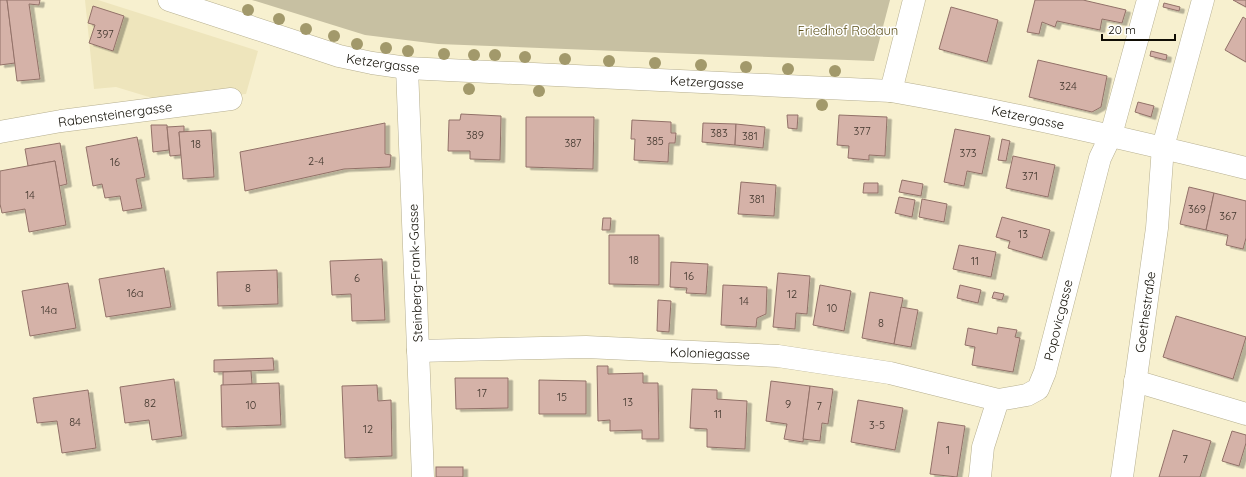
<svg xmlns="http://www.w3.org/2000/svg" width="1246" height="477" viewBox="0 0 1246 477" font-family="Quicksand,sans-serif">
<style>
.built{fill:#eee5bc}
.green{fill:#c7c0a2}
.building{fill:#d5b2a8;stroke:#927168;filter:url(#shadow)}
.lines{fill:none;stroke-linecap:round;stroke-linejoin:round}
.street-casing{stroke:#b6af90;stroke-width:23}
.secondary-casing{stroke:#b6af90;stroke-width:23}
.street{stroke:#fff;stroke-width:22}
.secondary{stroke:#fff;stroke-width:22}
.tree{fill:#a2996b}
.labels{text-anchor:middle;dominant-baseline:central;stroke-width:3;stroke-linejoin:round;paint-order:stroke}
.number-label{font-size:11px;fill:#41362d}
.park-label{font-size:13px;fill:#5d511a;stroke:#fff}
.street-label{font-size:13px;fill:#100d04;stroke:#fff}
</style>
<defs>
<filter id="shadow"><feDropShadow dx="4.5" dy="2.5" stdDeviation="0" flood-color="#0004"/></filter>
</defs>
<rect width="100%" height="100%" fill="#f7f0cf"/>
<!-- built -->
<polygon class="built" points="85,0 98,0 258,51 246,94 159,100 116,87 94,89"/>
<!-- green -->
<polygon class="green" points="252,0 890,0 874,61 438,44 365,35"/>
<!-- building -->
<g class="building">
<polygon points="0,0 7,0 15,63 0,65"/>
<polygon points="7,0 40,0 39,5 29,4 40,79 17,81"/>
<polygon points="1035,0 1083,0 1126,10 1122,23 1102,19 1100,30 1057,21 1055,27 1042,22 1039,34 1027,32"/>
<polygon points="1233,0 1246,0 1246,7"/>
<polygon points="1164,3 1180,7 1179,11 1163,7"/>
<polygon points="93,6 124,16 113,51 89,43 95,25 88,23"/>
<polygon points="951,7 998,20 987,62 939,49"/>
<polygon points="1243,17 1246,19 1246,62 1225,50"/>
<polygon points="1151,51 1167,55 1166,60 1150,56"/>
<polygon points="1038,60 1107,76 1101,107 1092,112 1029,97"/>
<polygon points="1138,102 1154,106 1151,117 1135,112"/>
<polygon points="461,114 501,116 500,160 470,159 470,151 448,151 449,120 460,120"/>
<polygon points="787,115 798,115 797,129 788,128"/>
<polygon points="839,115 887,117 885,156 869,155 869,160 848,158 849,146 837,145"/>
<polygon points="526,117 594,117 593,169 526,167"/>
<polygon points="632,120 671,122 671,133 676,133 675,143 669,143 668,162 634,160 635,139 631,139"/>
<polygon points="385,123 385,154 391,155 390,167 344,169 245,191 240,152"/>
<polygon points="703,123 736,124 735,145 702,142"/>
<polygon points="736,124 765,127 763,148 735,145"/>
<polygon points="151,125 167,125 169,150 153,152"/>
<polygon points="184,126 184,132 179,132 181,155 170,156 167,127"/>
<polygon points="955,129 990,136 982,174 967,171 964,186 944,182"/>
<polygon points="211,130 214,177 183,179 179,132"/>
<polygon points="137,137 145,177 136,179 142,208 123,211 120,196 105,198 102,184 93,186 86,147"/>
<polygon points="1002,139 1010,141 1006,161 998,160"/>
<polygon points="60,143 67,184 59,186 55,161 28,166 25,149"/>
<polygon points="1013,156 1055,165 1048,197 1006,188"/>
<polygon points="55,161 66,225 29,232 25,209 2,213 0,204 0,171"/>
<polygon points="902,180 923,184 921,196 899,192"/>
<polygon points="741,182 776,185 774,216 738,214"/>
<polygon points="864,183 878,183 878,193 863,193"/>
<polygon points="1189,187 1214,193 1206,230 1180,224"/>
<polygon points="1214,193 1246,201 1246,238 1243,249 1226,245 1228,235 1206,230"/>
<polygon points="899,197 915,200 912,217 895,213"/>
<polygon points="922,199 947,204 944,222 919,217"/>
<polygon points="1002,217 1050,230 1042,258 1008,248 1010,241 996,237"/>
<polygon points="603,218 611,218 610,230 602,230"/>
<polygon points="609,235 659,235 659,285 609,284"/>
<polygon points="959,245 996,252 991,277 953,269"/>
<polygon points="382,259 385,320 352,321 351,294 332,295 330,261"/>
<polygon points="671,262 708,264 706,294 686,293 687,288 670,287"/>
<polygon points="164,268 171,307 106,317 99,279"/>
<polygon points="277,270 278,304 218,306 217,272"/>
<polygon points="778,273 810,276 807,314 796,313 795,329 773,327"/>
<polygon points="68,283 76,328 30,336 22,291"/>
<polygon points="723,285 767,287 766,314 757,318 756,327 721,325"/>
<polygon points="820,285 851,291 844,331 813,325"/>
<polygon points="960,285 981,290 978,303 957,298"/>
<polygon points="870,292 903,298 894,344 862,338"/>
<polygon points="994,292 1004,294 1002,300 992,298"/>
<polygon points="658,300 671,301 669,332 657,331"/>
<polygon points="901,307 918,310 911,347 894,344"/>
<polygon points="1176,316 1246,337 1233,379 1163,357"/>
<polygon points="998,327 1017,330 1015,337 1020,338 1013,372 972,365 975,347 965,345 968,328 997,334"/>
<polygon points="273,358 274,370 214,372 214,360"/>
<polygon points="597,366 608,366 608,374 643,373 643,383 658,383 659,439 642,439 642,430 610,431 610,420 598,421"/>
<polygon points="251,371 252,384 223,386 223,372"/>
<polygon points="455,378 508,378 508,408 456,409"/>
<polygon points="174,379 182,436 152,440 149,420 125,423 120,387"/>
<polygon points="539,380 586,381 586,414 539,414"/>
<polygon points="771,381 810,386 803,442 784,439 787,424 766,421"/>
<polygon points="279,383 281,425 222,427 221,385"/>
<polygon points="377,385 378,401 391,400 392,456 345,458 342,386"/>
<polygon points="810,386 833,389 828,424 822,423 820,441 803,439"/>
<polygon points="692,389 717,390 717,399 747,401 745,449 707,447 707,429 690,428"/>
<polygon points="88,390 96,448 62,453 57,421 37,423 33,398"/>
<polygon points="858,400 903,408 895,450 851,442"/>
<polygon points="938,422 965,426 957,477 930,474"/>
<polygon points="1173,430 1211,441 1200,477 1159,477"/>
<polygon points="1232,431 1246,435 1246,443 1239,466 1222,461"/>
<rect x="436" y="467" width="27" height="10"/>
</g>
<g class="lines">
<!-- street casing -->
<g class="street-casing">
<g id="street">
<polyline points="407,68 423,477"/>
<polyline points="891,91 914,0"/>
<polyline points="0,132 61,121 231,99"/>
<polyline points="418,351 586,347 778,356 890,373 998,400"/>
<polyline points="1135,381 1246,414"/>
<polyline points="980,477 983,447 998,400 1027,395 1038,389 1045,372 1100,158 1111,135 1148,0"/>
<polyline points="1122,477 1157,228 1163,147 1203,0"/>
</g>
</g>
<!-- secondary casing -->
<g class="secondary-casing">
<path id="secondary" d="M169,0L339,56L372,63L407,68L891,91C1010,112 1128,139 1246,168"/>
</g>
<!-- street -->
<use href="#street" class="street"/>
<!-- secondary -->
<use href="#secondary" class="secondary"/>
</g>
<!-- trees -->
<g class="tree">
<circle cx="248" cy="10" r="6"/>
<circle cx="279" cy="19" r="6"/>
<circle cx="306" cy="29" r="6"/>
<circle cx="334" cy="36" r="6"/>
<circle cx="357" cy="44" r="6"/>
<circle cx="386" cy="48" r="6"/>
<circle cx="408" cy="51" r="6"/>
<circle cx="444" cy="54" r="6"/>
<circle cx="474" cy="55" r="6"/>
<circle cx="495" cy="55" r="6"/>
<circle cx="525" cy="57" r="6"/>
<circle cx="565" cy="59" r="6"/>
<circle cx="609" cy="61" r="6"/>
<circle cx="655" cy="63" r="6"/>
<circle cx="701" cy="65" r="6"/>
<circle cx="746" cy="67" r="6"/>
<circle cx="788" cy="69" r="6"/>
<circle cx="835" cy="71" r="6"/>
<circle cx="469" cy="89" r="6"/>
<circle cx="539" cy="91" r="6"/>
<circle cx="822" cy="105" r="6"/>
</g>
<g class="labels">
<!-- number labels -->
<g class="number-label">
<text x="105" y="34">397</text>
<text x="1068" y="86">324</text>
<text x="862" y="131">377</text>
<text x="719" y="133">383</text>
<text x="475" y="135">389</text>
<text x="750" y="136">381</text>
<text x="655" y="141">385</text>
<text x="573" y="143">387</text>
<text x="196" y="144">18</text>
<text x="968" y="153">373</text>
<text x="316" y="161">2-4</text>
<text x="115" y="162">16</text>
<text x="1030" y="176">371</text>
<text x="30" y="195">14</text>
<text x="757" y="199">381</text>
<text x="1197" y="209">369</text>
<text x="1228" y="216">367</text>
<text x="1023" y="234">13</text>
<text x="634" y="260">18</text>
<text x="975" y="261">11</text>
<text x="689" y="276">16</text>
<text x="357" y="278">6</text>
<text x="248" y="288">8</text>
<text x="135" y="293">16a</text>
<text x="792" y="294">12</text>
<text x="744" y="301">14</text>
<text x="832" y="308">10</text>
<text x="49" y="310">14a</text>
<text x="881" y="323">8</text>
<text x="482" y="393">17</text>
<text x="562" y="397">15</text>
<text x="628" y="402">13</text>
<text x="150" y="403">82</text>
<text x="788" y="404">9</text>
<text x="251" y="405">10</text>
<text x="819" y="406">7</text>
<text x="718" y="414">11</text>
<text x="75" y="422">84</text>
<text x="877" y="425">3-5</text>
<text x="368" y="429">12</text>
<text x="948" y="450">1</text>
<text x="1185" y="459">7</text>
</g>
<!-- park labels -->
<g class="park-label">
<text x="848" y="30">Friedhof Rodaun</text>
</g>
<!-- street labels -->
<g class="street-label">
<text transform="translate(383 63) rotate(8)">Ketzergasse</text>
<text transform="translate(707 82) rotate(3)">Ketzergasse</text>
<text transform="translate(115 114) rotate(-8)">Rabensteinergasse</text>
<text transform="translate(1028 117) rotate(12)">Ketzergasse</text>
<text transform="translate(415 273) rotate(-92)">Steinberg-Frank-Gasse</text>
<text transform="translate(1145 312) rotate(-82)">Goethestraße</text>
<text transform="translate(1058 320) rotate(-76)">Popovicgasse</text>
<text transform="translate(710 353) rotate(2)">Koloniegasse</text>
</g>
</g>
<!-- scale -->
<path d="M1102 34v6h73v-6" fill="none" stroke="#100d04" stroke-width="2"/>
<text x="1108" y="34" font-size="12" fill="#100d04" stroke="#ffffff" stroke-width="3" paint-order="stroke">20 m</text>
</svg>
